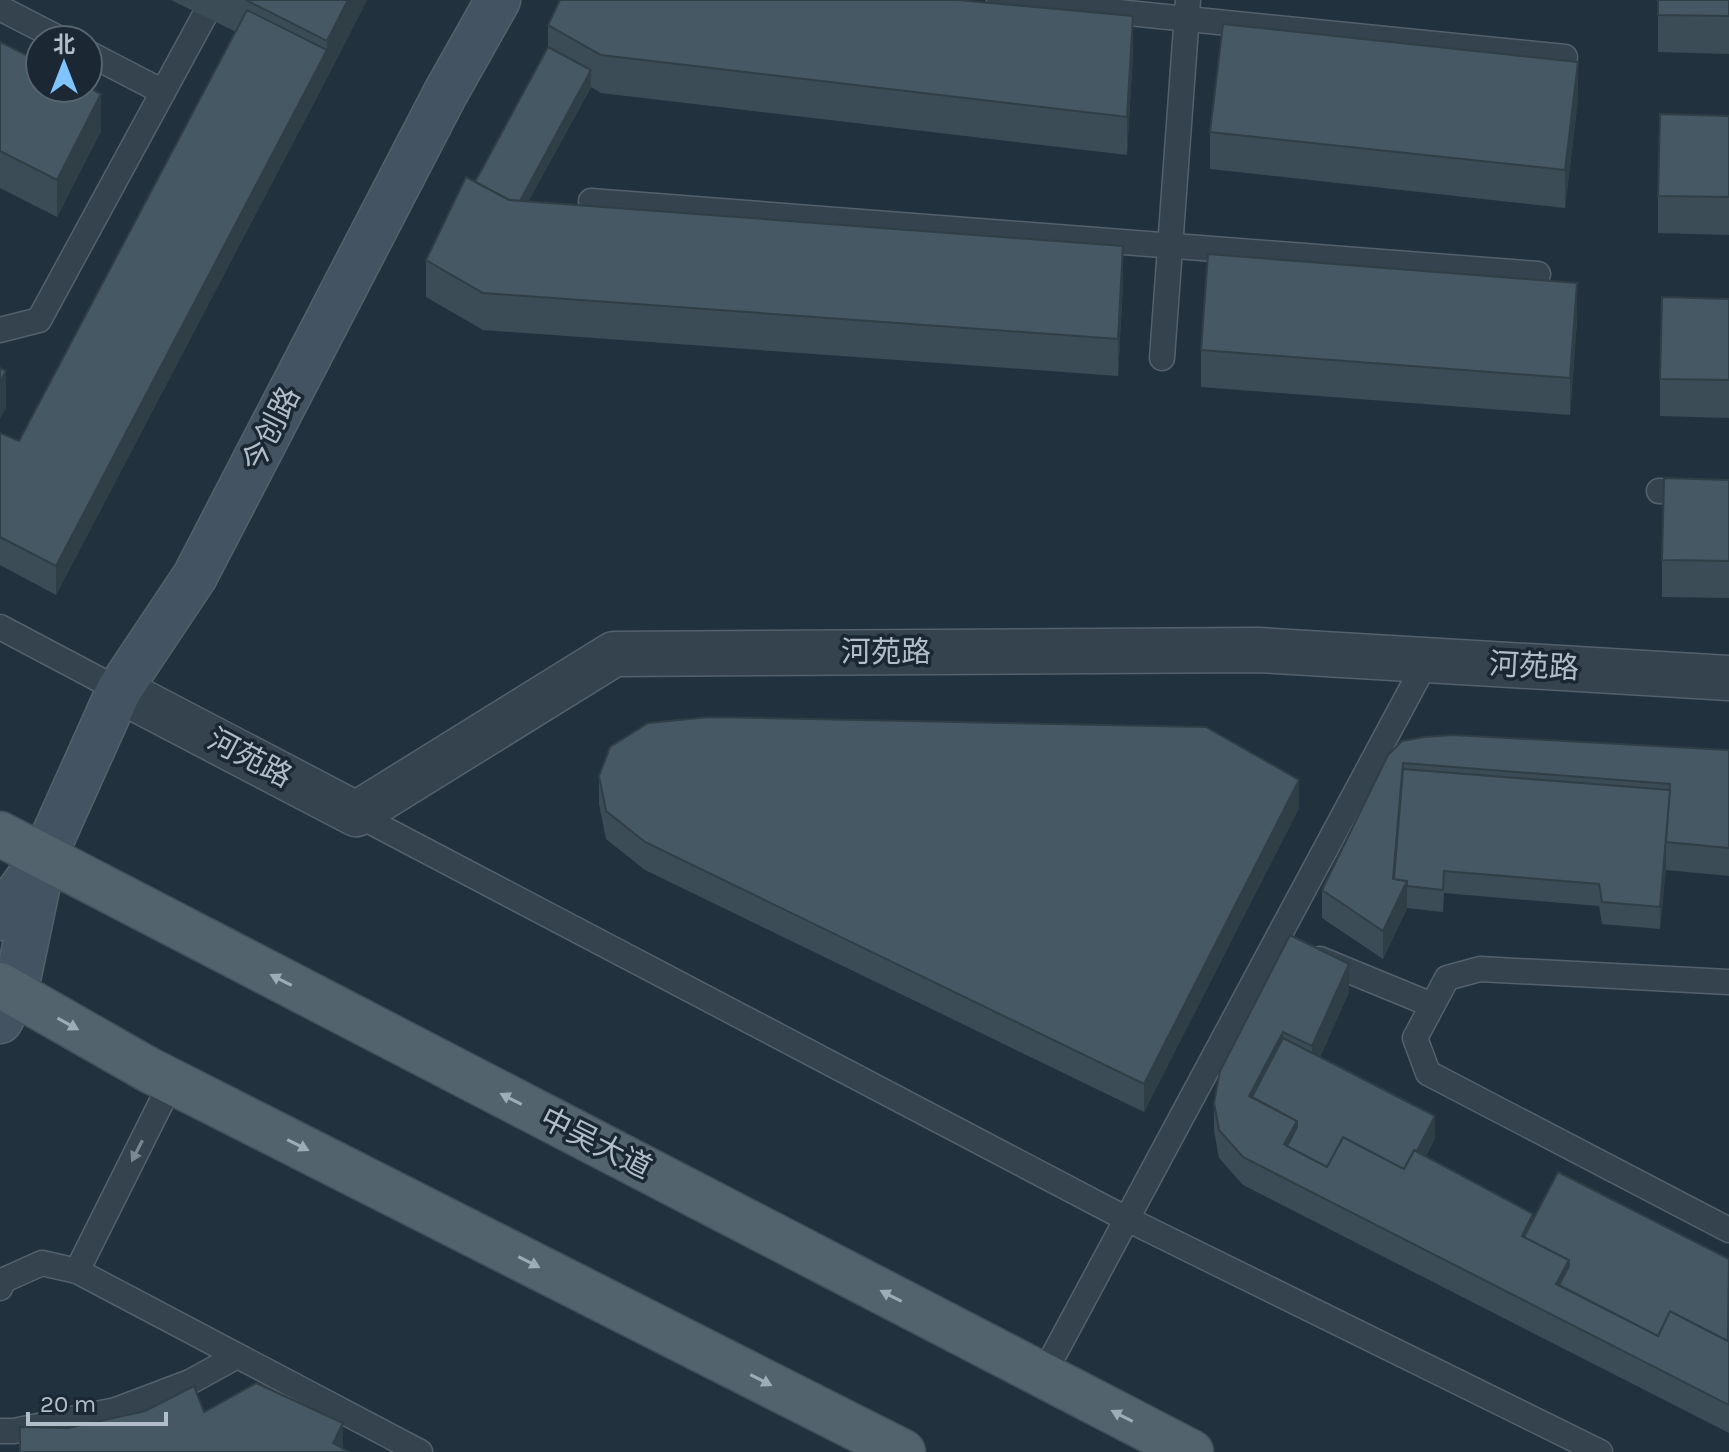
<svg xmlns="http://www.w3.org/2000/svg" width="1729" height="1452" viewBox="0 0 1729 1452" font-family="Karla,'Noto Sans SC',sans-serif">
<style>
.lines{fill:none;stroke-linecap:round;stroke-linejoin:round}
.service-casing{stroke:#54616c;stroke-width:27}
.minor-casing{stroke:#54616c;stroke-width:47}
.secondary-casing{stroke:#54616c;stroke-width:47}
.primary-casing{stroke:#424f5a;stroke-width:47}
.service{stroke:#35434e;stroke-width:24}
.minor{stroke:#35434e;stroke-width:44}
.secondary{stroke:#435361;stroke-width:44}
.primary{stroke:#53636e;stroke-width:44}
.wall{fill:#3b4c56}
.shaded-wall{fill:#303e46}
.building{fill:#455864;stroke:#303e46;stroke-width:2}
.oneway{fill:#9eacb7}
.oneway2{fill:#798792}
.labels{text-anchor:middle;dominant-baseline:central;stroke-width:7;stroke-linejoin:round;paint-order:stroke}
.street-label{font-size:30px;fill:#b1bec9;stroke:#1b2833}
</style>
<rect width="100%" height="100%" fill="#21323e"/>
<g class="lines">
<!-- service casing -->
<g class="service-casing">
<g id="service">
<polyline points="999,0 1565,57"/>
<polyline points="0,8 62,40"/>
<polyline points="88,53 163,92"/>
<polyline points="591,201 1538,274"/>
<polyline points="0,330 39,320 213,0"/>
<polyline points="1162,358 1188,0"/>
<polyline points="1659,491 1729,494"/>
<polyline points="0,627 119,690"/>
<polyline points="356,814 1117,1214 1600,1452"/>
<polyline points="1320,959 1432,1005"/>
<polyline points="1729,982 1480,969 1447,978 1415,1038 1428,1073 1729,1230"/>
<polyline points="77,1271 172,1081"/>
<polyline points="0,1288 4,1280 42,1263 77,1271 420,1452"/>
<polyline points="1043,1375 1427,660"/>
<polyline points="0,1431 14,1431 116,1410 190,1382 237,1356"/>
</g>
</g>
<!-- minor casing -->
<g class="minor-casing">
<polyline id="minor" points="119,690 356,814 614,654 1258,650 1729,678"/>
</g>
<!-- secondary casing -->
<g class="secondary-casing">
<g id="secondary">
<polyline points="0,918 44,857 119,690 195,576 445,94 498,0"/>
<polyline points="0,1021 15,994 40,875"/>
</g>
</g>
<!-- primary casing -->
<g class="primary-casing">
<g id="primary">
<polyline points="0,834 1191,1452"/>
<polyline points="0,985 149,1070 903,1452"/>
</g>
</g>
<!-- service -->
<use href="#service" class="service"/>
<!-- minor -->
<use href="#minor" class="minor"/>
<!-- secondary -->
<use href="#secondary" class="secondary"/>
<!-- primary -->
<use href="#primary" class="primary"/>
</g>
<!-- wall -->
<g class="wall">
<polygon points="171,0 367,0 327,78 56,595 0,565 0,433 19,441 236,32"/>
<polygon points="1658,0 1729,0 1729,54 1658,52"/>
<polygon points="548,25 1133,53 1127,155 601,93 591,87 528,202 1123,283 1118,376 483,330 426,297 426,260 475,182 548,47"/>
<polygon points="0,42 101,131 57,217 0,188"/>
<polygon points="1578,99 1565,208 1210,169 1210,132"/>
<polygon points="1729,116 1729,235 1658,233 1658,196"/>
<polygon points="1729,299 1729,418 1660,416 1660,379"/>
<polygon points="1577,320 1570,415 1201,387 1201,350"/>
<polygon points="1729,480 1729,598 1662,597 1662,560"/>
<polygon points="1729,750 1729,876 1666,870 1666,867 1660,929 1602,924 1599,906 1444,893 1443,912 1407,908 1383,959 1322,918 1322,890 1388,755"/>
<polygon points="599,776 1299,808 1144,1112 645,870 606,839 599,804"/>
<polygon points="1290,935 1349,992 1320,1057 1435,1138 1426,1156 1533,1220 1729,1259 1729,1433 1243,1185 1219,1158 1214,1131 1214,1103"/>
</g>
<!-- shaded-wall -->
<g class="shaded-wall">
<polygon points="348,0 367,0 327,78 56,595 56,566 327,50 327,41"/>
<polygon points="1133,16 1133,53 1127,155 1127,117"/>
<polygon points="1578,62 1578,99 1565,208 1565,170"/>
<polygon points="591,70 591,86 509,237 509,222"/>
<polygon points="101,94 101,131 57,217 57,180"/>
<polygon points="1123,246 1123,283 1118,376 1118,339"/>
<polygon points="1577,283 1577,320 1570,415 1570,378"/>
<polygon points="6,371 6,408 0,419 0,382"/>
<polygon points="1299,780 1299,808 1144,1112 1144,1084"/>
<polygon points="1666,845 1666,867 1660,929 1660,907"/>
<polygon points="1407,881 1407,909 1383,959 1383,931"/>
<polygon points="1349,964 1349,992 1312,1074 1312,1046"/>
<polygon points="1283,1032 1283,1060 1258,1107 1249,1096"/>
<polygon points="1435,1116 1435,1138 1404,1197 1404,1175"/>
<polygon points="1297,1121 1297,1149 1284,1144"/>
<polygon points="1533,1214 1533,1242 1522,1236"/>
<polygon points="1569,1260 1569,1288 1556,1284"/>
<polygon points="343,1423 343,1452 333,1443"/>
</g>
<!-- building -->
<g class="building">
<polygon points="246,0 348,0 327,41"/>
<polygon points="560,0 958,0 1133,16 1127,117 601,55 548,25"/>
<polygon points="1658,0 1729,0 1729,16 1658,15"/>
<polygon points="247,10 327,50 56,566 0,537 0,433 19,441"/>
<polygon points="1223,24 1578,62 1565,170 1210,132"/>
<polygon points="0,42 40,62 40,88 88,88 88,87 101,94 57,180 0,151"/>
<polygon points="548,47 591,70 520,201 509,200 475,182"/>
<polygon points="1660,114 1729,116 1729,197 1658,196"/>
<polygon points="466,177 509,200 1123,246 1118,339 483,293 426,260"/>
<polygon points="1208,254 1577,283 1570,378 1201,350"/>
<polygon points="1662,297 1729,299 1729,380 1660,379"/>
<polygon points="0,368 6,371 0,382"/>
<polygon points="1664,478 1729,480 1729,561 1662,560"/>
<polygon points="709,717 1206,727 1299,780 1144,1084 645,842 606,811 599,776 610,747 648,723"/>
<polygon points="1453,735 1729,750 1729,848 1666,842 1670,784 1403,763 1393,879 1407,881 1383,931 1322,890 1388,755 1402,741 1424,737"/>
<polygon points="1403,769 1670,790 1660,907 1602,902 1599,884 1444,871 1443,890 1407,886 1407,881 1394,879"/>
<polygon points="1290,935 1349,964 1312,1046 1283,1032 1249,1096 1297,1121 1284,1144 1327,1167 1343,1137 1404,1169 1414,1150 1533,1214 1522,1236 1569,1260 1556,1284 1658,1336 1670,1311 1728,1341 1729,1340 1729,1405 1243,1157 1219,1130 1214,1103 1220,1071"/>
<polygon points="1283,1038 1435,1116 1417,1151 1414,1150 1404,1169 1343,1137 1327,1167 1287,1146 1297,1127 1297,1121 1252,1097"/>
<polygon points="1558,1172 1729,1259 1728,1341 1670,1311 1658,1336 1559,1285 1569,1266 1569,1260 1524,1237"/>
<polygon points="256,1383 343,1423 333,1443 349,1452 20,1452 20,1427 68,1428 145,1411 194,1386 204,1412"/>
</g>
<!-- one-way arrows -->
<defs><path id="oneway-solid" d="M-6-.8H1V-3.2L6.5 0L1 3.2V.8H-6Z" transform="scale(2)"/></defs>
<g class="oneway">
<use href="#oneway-solid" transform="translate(281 980) rotate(-153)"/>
<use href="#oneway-solid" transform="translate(68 1024) rotate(29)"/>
<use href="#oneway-solid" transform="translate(511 1099) rotate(-153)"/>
<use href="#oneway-solid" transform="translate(298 1145) rotate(27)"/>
<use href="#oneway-solid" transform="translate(529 1262) rotate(27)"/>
<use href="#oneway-solid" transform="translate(891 1296) rotate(-153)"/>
<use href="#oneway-solid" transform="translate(761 1380) rotate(27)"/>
<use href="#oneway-solid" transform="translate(1122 1416) rotate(-153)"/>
</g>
<use class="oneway2" href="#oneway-solid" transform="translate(137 1151) rotate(117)"/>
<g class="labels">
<!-- street labels -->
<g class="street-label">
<text transform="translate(271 429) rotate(-63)">今创路</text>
<text x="886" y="652">河苑路</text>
<text transform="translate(1534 666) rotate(3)">河苑路</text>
<text transform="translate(250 758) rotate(28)">河苑路</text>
<text transform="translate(596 1143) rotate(27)">中吴大道</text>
</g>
</g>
<!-- north arrow -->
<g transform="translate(64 64)"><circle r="38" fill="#1b2833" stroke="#57646f" stroke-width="2"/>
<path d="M0-6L14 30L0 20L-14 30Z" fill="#80c4ff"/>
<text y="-12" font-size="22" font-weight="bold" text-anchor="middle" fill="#b1bec9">北</text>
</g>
<!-- scale -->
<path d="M28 1412v12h138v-12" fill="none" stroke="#b1bec9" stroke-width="4"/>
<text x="40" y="1412" font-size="24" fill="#b1bec9" stroke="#1b2833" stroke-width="6" paint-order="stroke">20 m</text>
</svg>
